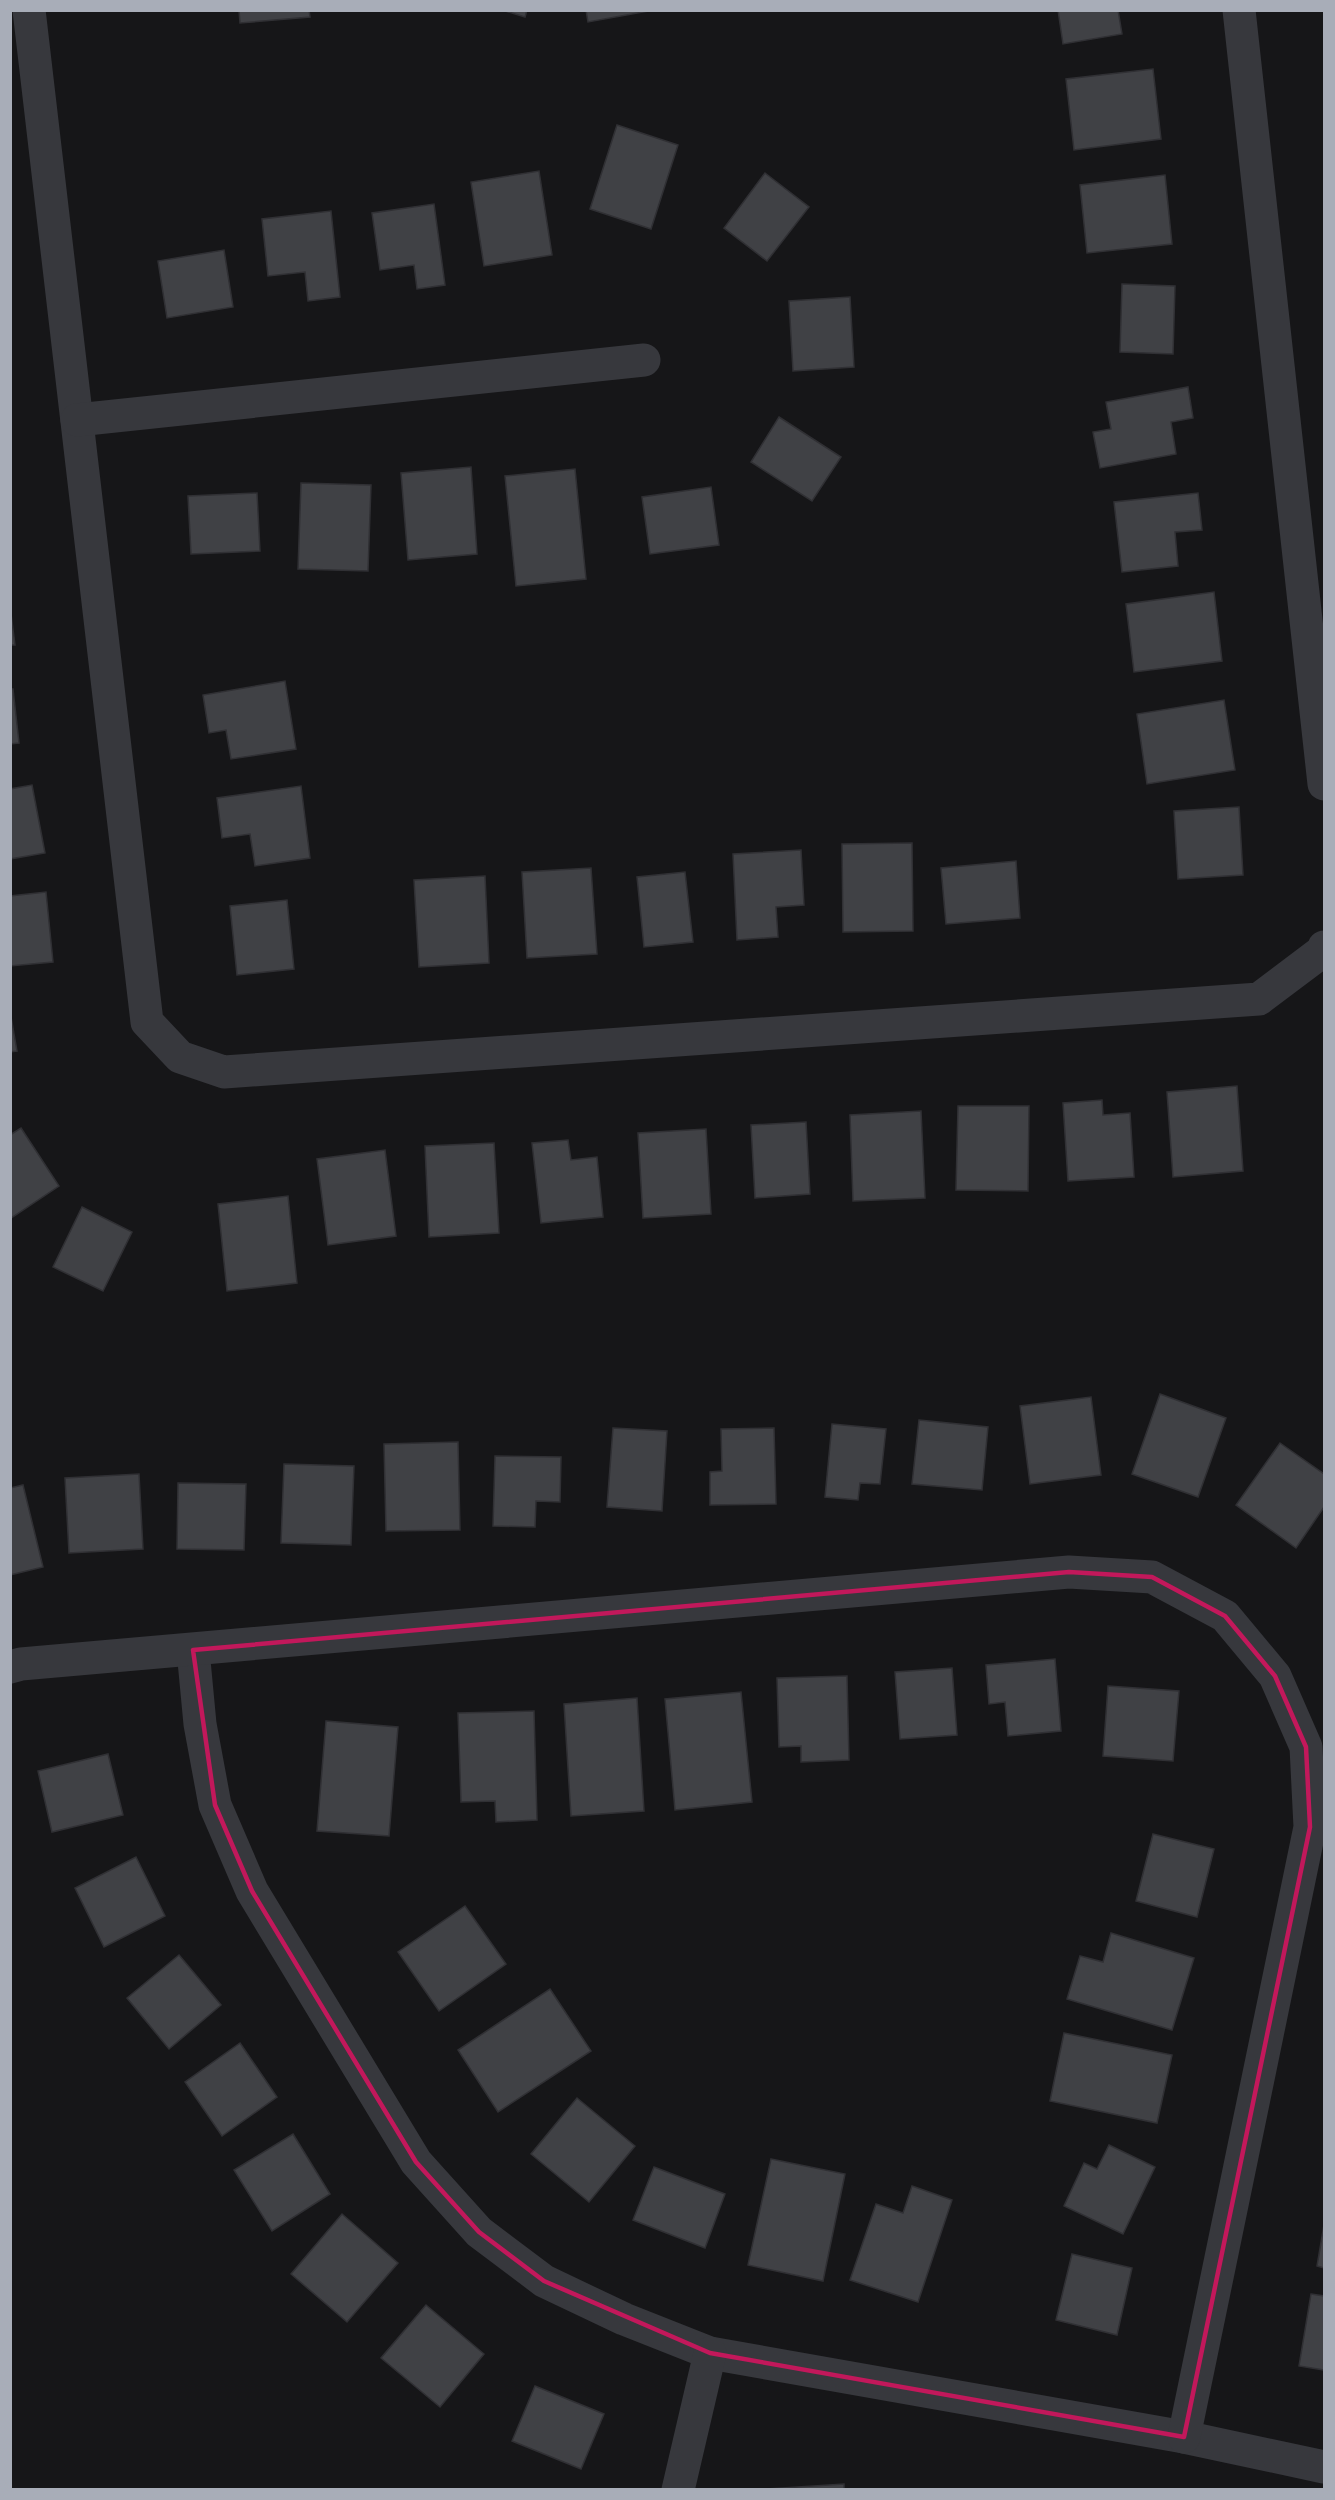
<svg xmlns="http://www.w3.org/2000/svg" width="1335" height="2500" viewBox="0 0 1335 2500" font-family="'PT Sans',sans-serif">
<style>
.building{fill:#404145;stroke:#303034;stroke-width:1.5}
.lines{fill:none;stroke-linecap:round;stroke-linejoin:round}
.street{stroke:#37383d;stroke-width:33}
.marked{fill:none;stroke:#c2185b;stroke-width:4.5;stroke-linejoin:round}
</style>
<rect width="100%" height="100%" fill="#161618"/>
<!-- building -->
<g class="building">
<polygon points="239,10 309,10 310,17 240,23"/>
<polygon points="502,10 527,10 525,17"/>
<polygon points="586,10 654,10 588,22"/>
<polygon points="1058,10 1118,10 1122,34 1063,44"/>
<polygon points="1153,69 1161,139 1074,150 1066,79"/>
<polygon points="617,125 678,145 651,229 590,209"/>
<polygon points="539,171 552,255 484,266 471,182"/>
<polygon points="765,173 809,207 767,261 724,228"/>
<polygon points="1165,175 1172,244 1087,253 1080,185"/>
<polygon points="434,204 445,285 417,289 414,265 380,270 372,213"/>
<polygon points="331,211 340,297 308,301 305,272 268,276 262,219"/>
<polygon points="224,250 233,307 167,318 158,261"/>
<polygon points="1122,284 1175,286 1173,354 1120,352"/>
<polygon points="850,297 854,367 793,371 789,301"/>
<polygon points="1188,387 1193,418 1171,422 1176,454 1100,468 1093,432 1111,429 1106,402"/>
<polygon points="779,417 841,457 812,501 751,462"/>
<polygon points="471,467 477,554 408,560 401,473"/>
<polygon points="575,469 586,579 516,586 505,476"/>
<polygon points="301,483 371,485 368,571 298,569"/>
<polygon points="711,487 719,545 650,554 642,497"/>
<polygon points="257,493 260,551 191,554 188,496"/>
<polygon points="1198,493 1202,530 1175,532 1178,566 1122,572 1114,502"/>
<polygon points="1214,592 1222,661 1134,672 1126,604"/>
<polygon points="10,606 15,645 10,645"/>
<polygon points="285,681 296,749 231,759 226,730 209,733 203,695"/>
<polygon points="10,689 13,689 19,743 10,744"/>
<polygon points="1224,700 1235,770 1147,784 1137,714"/>
<polygon points="32,785 45,853 10,859 10,789"/>
<polygon points="301,786 310,858 255,866 250,834 222,838 217,798"/>
<polygon points="1239,807 1243,875 1178,879 1174,811"/>
<polygon points="912,843 913,931 843,932 842,844"/>
<polygon points="801,850 804,905 776,907 778,937 737,940 733,854"/>
<polygon points="1016,861 1020,918 946,924 941,868"/>
<polygon points="591,868 597,954 527,958 522,872"/>
<polygon points="685,872 693,942 644,947 637,877"/>
<polygon points="485,876 489,963 419,967 414,880"/>
<polygon points="46,892 53,962 10,966 10,896"/>
<polygon points="287,900 294,969 237,975 230,906"/>
<polygon points="10,1011 17,1051 10,1052"/>
<polygon points="1237,1086 1243,1171 1173,1177 1167,1092"/>
<polygon points="1102,1100 1103,1115 1130,1113 1134,1177 1068,1181 1063,1103"/>
<polygon points="958,1106 1029,1106 1028,1191 956,1190"/>
<polygon points="921,1111 925,1198 853,1201 850,1115"/>
<polygon points="806,1122 810,1194 755,1198 751,1125"/>
<polygon points="21,1128 59,1186 11,1218 10,1135"/>
<polygon points="706,1129 711,1214 643,1218 638,1133"/>
<polygon points="568,1140 571,1160 597,1157 603,1217 541,1223 532,1143"/>
<polygon points="494,1143 499,1233 429,1237 425,1146"/>
<polygon points="385,1150 396,1236 328,1245 317,1159"/>
<polygon points="288,1196 297,1283 227,1291 218,1204"/>
<polygon points="82,1207 132,1232 103,1291 53,1267"/>
<polygon points="1160,1394 1226,1418 1198,1497 1132,1474"/>
<polygon points="1091,1397 1101,1475 1030,1484 1020,1406"/>
<polygon points="919,1420 988,1427 982,1490 912,1484"/>
<polygon points="832,1424 886,1429 880,1484 860,1483 858,1500 825,1497"/>
<polygon points="613,1428 667,1431 662,1511 607,1507"/>
<polygon points="774,1428 776,1504 710,1505 710,1472 722,1471 721,1429"/>
<polygon points="458,1442 460,1530 386,1531 384,1444"/>
<polygon points="1280,1443 1324,1474 1324,1507 1296,1548 1236,1505"/>
<polygon points="495,1456 561,1457 560,1502 536,1501 535,1527 493,1526"/>
<polygon points="284,1464 354,1466 351,1545 281,1543"/>
<polygon points="139,1474 143,1549 69,1553 65,1478"/>
<polygon points="178,1483 246,1484 244,1550 177,1549"/>
<polygon points="23,1485 43,1567 10,1575 10,1488"/>
<polygon points="1055,1659 1061,1731 1008,1736 1005,1702 989,1704 986,1665"/>
<polygon points="952,1668 957,1735 900,1739 895,1672"/>
<polygon points="847,1676 849,1760 801,1762 801,1746 779,1747 777,1678"/>
<polygon points="1108,1686 1179,1691 1173,1761 1103,1756"/>
<polygon points="741,1692 752,1802 675,1810 665,1699"/>
<polygon points="637,1698 644,1811 571,1816 564,1704"/>
<polygon points="534,1711 537,1820 496,1822 495,1801 461,1802 458,1713"/>
<polygon points="326,1721 398,1727 389,1836 317,1831"/>
<polygon points="108,1754 123,1815 52,1832 38,1771"/>
<polygon points="1153,1834 1214,1849 1197,1917 1136,1901"/>
<polygon points="136,1857 165,1916 104,1947 75,1888"/>
<polygon points="465,1906 506,1964 439,2011 398,1952"/>
<polygon points="1111,1933 1194,1958 1172,2030 1067,1999 1080,1956 1103,1962"/>
<polygon points="179,1955 221,2005 169,2049 127,1998"/>
<polygon points="550,1989 591,2051 498,2112 458,2050"/>
<polygon points="1064,2033 1172,2055 1157,2123 1050,2101"/>
<polygon points="240,2043 277,2097 222,2136 185,2082"/>
<polygon points="577,2098 635,2146 589,2202 531,2154"/>
<polygon points="293,2134 330,2194 272,2231 234,2170"/>
<polygon points="1109,2145 1155,2167 1123,2234 1064,2206 1084,2163 1097,2169"/>
<polygon points="771,2159 845,2174 823,2281 748,2265"/>
<polygon points="654,2167 725,2194 705,2248 633,2220"/>
<polygon points="912,2186 952,2200 918,2302 850,2280 876,2204 903,2213"/>
<polygon points="342,2214 398,2263 347,2322 291,2274"/>
<polygon points="1324,2225 1324,2268 1317,2266"/>
<polygon points="1072,2254 1132,2268 1117,2335 1056,2320"/>
<polygon points="1311,2294 1324,2296 1324,2370 1299,2366"/>
<polygon points="426,2305 484,2354 440,2407 381,2358"/>
<polygon points="535,2386 604,2414 581,2469 512,2441"/>
<polygon points="844,2484 844,2490 767,2490 767,2489"/>
</g>
<g class="lines">
<!-- street -->
<g class="street">
<polyline points="29,10 147,1022 180,1057 224,1072 1259,999 1324,950 1324,947"/>
<polyline points="1239,10 1324,784"/>
<polyline points="77,420 644,360"/>
<polyline points="193,1650 200,1724 215,1805 252,1891 416,2162 479,2232 544,2281 624,2319 710,2353 1184,2437 1324,2467"/>
<polyline points="10,1667 21,1664 1069,1572 1152,1577 1225,1616 1275,1676 1306,1747 1310,1827 1184,2437"/>
<polyline points="678,2490 710,2353"/>
</g>
</g>
<!-- marked area -->
<path class="marked" d="M1069,1572L1152,1577L1225,1616L1275,1676L1306,1747L1310,1827L1184,2437L710,2353L544,2281L479,2232L416,2162L252,1891L215,1805L193,1650Z"/>
<!-- border -->
<rect width="1335" height="2500" fill="none" stroke="#a8adb8" stroke-width="24"/>
</svg>
